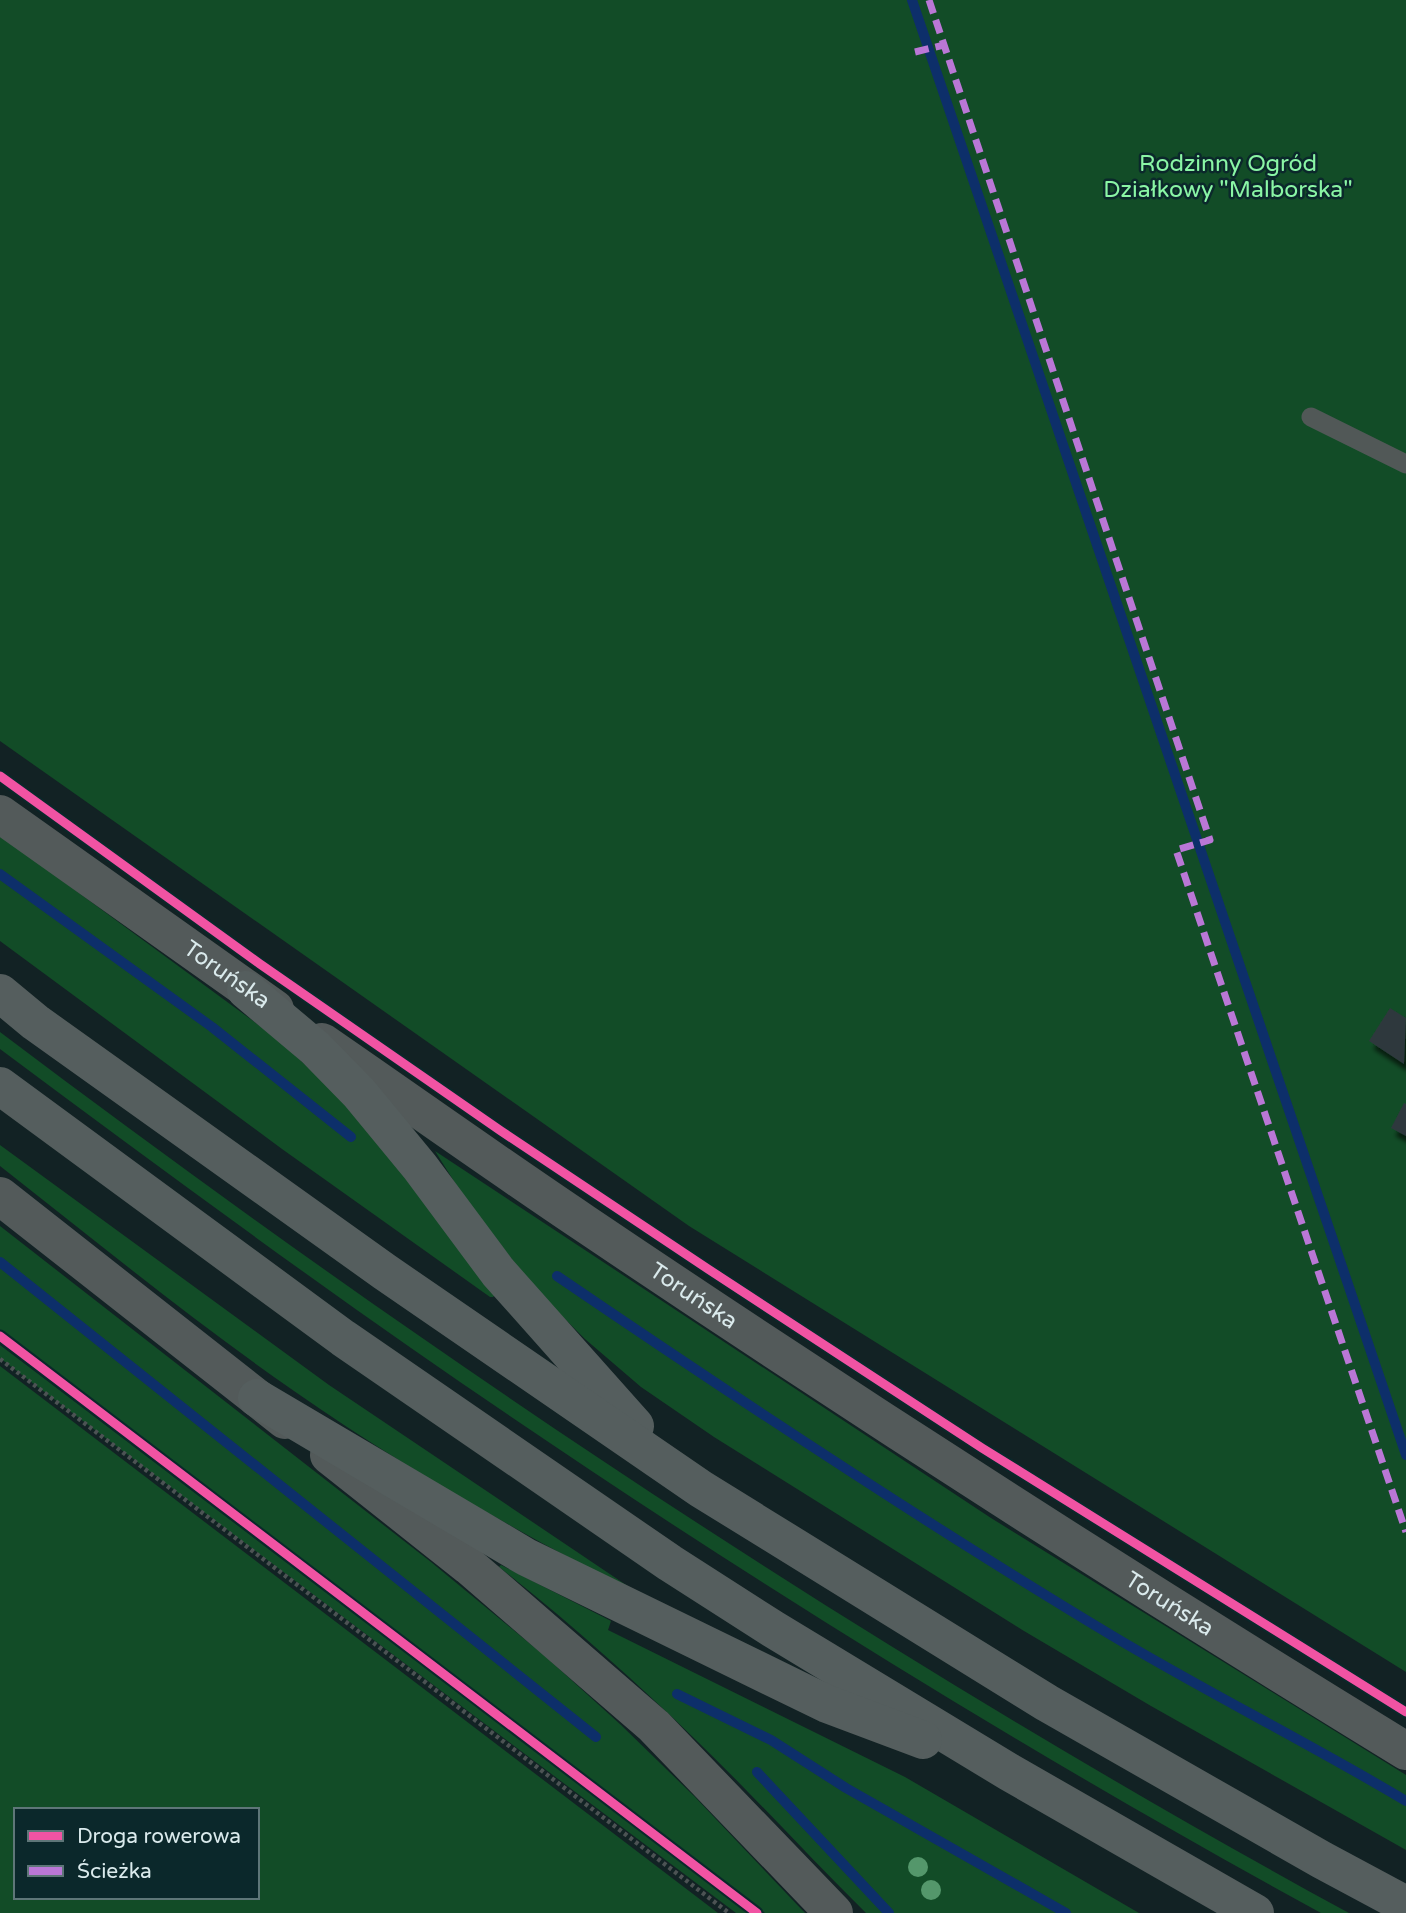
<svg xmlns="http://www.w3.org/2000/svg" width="1406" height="1913" viewBox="0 0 1406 1913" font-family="'Varela Round',sans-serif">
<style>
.green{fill:#124c27;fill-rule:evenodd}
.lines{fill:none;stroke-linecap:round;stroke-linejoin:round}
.stream{stroke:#0d2f6a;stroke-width:10}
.building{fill:#2d393c;filter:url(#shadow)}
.path{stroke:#4c5354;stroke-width:4.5;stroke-dasharray:3.5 3.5;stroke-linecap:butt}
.lane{stroke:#515857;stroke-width:19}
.secondary{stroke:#535a5a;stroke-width:38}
.highway{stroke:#555e5e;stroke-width:38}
.quiet{stroke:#ba77d6;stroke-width:7;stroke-dasharray:14 7;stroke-linecap:butt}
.cycleway-casing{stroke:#0b282b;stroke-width:13}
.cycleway{stroke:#f153a3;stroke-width:9}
.tree{fill:#54976b}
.labels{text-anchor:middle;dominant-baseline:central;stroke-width:5;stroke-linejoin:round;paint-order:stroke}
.park-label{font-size:23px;fill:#8af6a5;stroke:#0b282b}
.street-label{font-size:23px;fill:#daeaec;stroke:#0b282b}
</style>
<defs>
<filter id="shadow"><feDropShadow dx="4.5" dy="8" stdDeviation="2" flood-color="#0009"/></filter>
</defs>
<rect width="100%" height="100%" fill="#122224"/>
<!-- green -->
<g class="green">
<polygon points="0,0 1406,0 1406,1672 689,1226 0,741"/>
<polygon points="0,835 279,1040 354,1111 495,1295 493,1297 490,1297 282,1149 0,941"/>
<path d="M0,1032C429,1356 876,1655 1349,1913H1321C1008,1742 704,1552 411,1348C272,1251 136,1150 0,1049Z"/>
<path d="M0,1145L329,1385L641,1595C521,1534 404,1468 294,1391C193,1321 97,1242 0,1166Z"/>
<polygon points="435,1151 991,1518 1406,1775 1406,1850 1151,1706 1024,1631 714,1437 641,1387 585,1339 533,1287 462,1194"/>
<polygon points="0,1226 431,1562 546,1657 621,1725 695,1797 805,1913 765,1913 0,1331"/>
<polygon points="0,1345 748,1913 736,1913 26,1378 0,1358"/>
<path d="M0,1366L718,1913H0ZM16,1810H257V1897H16Z"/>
<path d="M501,1565L611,1621L608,1630L905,1777L1139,1913H866C809,1857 756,1798 698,1742C635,1681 569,1622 499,1567Z"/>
</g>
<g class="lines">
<!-- stream -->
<g class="stream">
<polyline points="912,0 1406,1455"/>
<polyline points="0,874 212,1027 351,1137"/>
<polyline points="0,1262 596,1737"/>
<path d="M557,1276C739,1400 923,1522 1111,1635C1208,1693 1309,1743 1406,1801"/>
<polyline points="677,1694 771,1740 846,1788 1066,1913"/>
<polyline points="757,1772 889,1913"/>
</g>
</g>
<!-- building -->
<g class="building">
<polygon points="1390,1008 1406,1018 1404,1064 1369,1041"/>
<polygon points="1404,1103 1406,1104 1406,1136 1391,1128"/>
</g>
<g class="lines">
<!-- path -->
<polyline class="path" points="0,1359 729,1913"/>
<!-- lane -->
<polyline class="lane" points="1311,417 1406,464"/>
<!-- secondary -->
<g class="secondary">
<path id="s1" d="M0,814L275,1009"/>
<path id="s2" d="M322,1042C409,1102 496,1164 584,1223C854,1405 1128,1581 1406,1751"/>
<polyline points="0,1196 285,1420"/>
<polyline points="329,1455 469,1566 654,1726 834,1913"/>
</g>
<!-- highway -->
<g class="highway">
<polyline points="246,990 315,1048 359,1093 420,1167 498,1272 635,1426"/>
<polyline points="0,993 35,1022 385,1272 701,1489 1047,1703 1322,1860 1406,1905"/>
<polyline points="0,1086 343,1338 670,1563 773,1629 1009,1772 1255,1913"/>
<polyline points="257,1398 526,1557 827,1704 923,1740"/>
</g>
<!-- quiet -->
<g class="quiet">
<polyline points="929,0 1210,840 1176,850 1406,1532"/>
<polyline points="915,52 944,45"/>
</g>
<!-- cycleway casing -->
<g class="cycleway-casing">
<g id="cycleway">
<polyline points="0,776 260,964 501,1131 708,1269 982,1448 1406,1712"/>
<polyline points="0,1336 757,1913"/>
</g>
</g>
<!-- cycleway -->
<use href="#cycleway" class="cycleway"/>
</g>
<!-- trees -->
<g class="tree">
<circle cx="918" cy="1867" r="10"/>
<circle cx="931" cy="1890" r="10"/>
</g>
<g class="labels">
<!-- park labels -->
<g class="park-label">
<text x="1228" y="164">Rodzinny Ogród<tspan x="1228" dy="26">Działkowy "Malborska"</tspan></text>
</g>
<!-- street labels -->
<g class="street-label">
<text stroke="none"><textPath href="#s1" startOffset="278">Toruńska</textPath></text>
<text stroke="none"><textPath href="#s2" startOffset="450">Toruńska</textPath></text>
<text stroke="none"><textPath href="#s2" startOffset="1017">Toruńska</textPath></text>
</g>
</g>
<!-- legend -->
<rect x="14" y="1808" width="245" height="91" fill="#0b282b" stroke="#5e7678" stroke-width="2"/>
<rect x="28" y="1831" width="35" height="10" fill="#f153a3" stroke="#5e7678" stroke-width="2"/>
<text x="77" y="1843" font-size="21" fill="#daeaec">Droga rowerowa</text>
<rect x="28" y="1866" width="35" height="10" fill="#ba77d6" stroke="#5e7678" stroke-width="2"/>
<text x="77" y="1878" font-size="21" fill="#daeaec">Ścieżka</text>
</svg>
